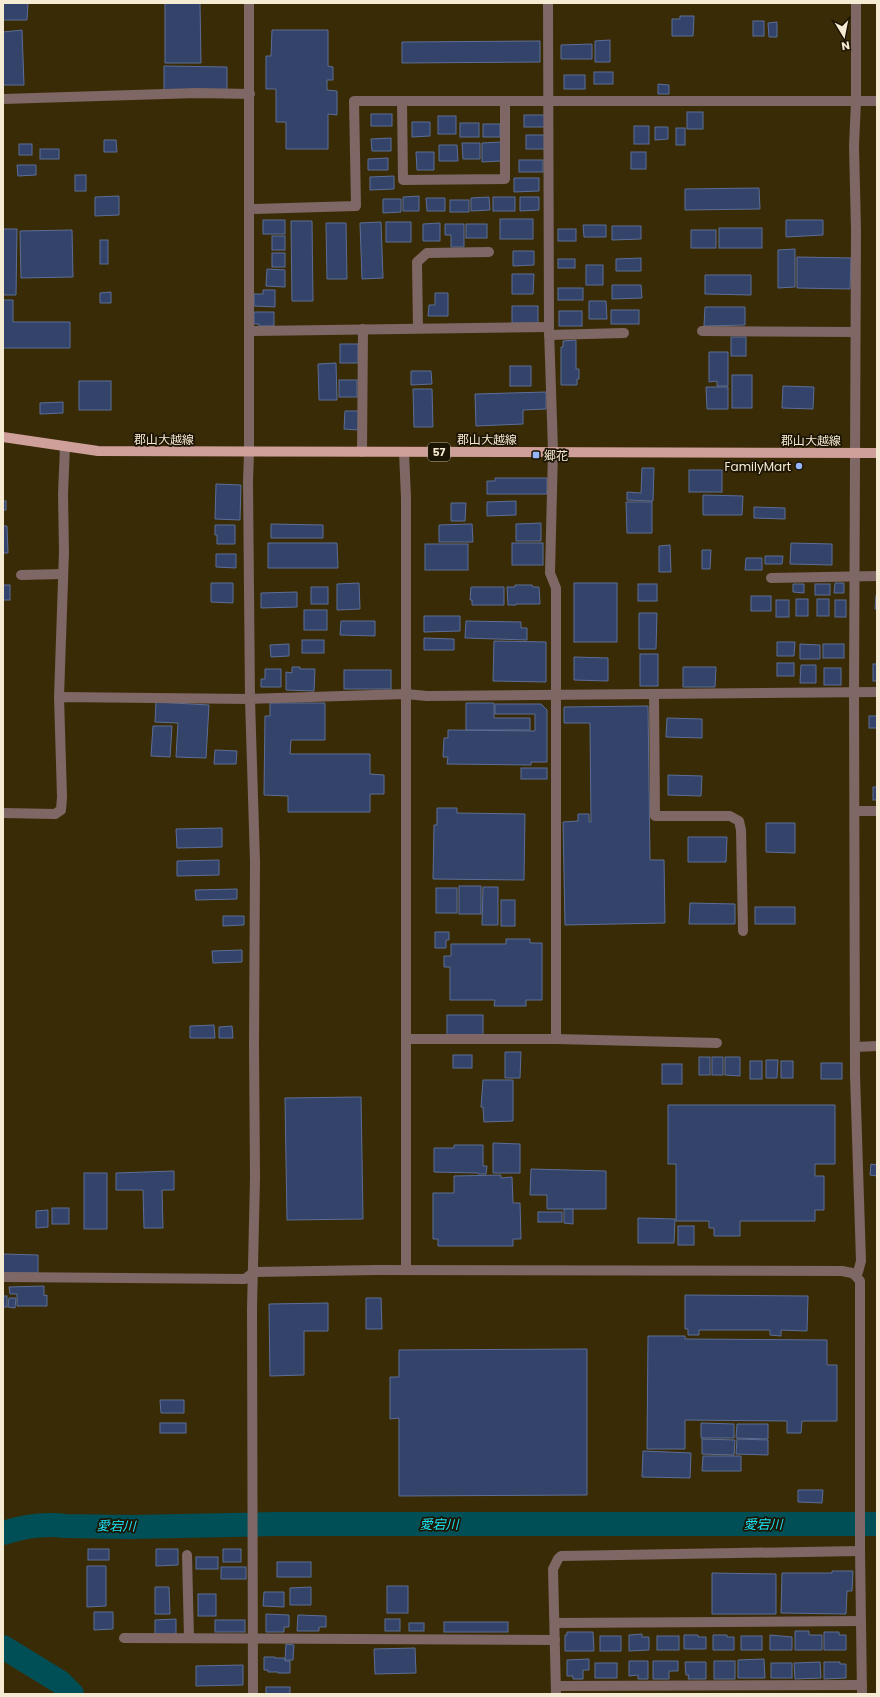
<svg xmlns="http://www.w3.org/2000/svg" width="880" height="1697" viewBox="0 0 880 1697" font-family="Poppins,'Noto Sans JP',sans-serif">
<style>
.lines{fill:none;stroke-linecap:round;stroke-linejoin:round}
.river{stroke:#014f56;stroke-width:24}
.building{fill:#334369;stroke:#5c6e97}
.minor{stroke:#7e6764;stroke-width:10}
.tertiary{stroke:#7e6764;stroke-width:10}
.primary{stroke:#cf9f9a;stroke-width:10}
.poi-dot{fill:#96b6fd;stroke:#1d1503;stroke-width:1.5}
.labels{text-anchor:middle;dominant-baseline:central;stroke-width:3.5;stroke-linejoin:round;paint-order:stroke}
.shield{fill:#1d1503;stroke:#b4aa94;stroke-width:1}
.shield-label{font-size:11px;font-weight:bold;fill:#f5ead2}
.street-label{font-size:12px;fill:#f5ead2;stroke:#1d1503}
.poi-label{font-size:12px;fill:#f5ead2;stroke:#1d1503;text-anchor:start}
.water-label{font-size:13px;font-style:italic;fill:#1ae2f5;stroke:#1d1503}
</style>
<rect width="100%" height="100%" fill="#3a2b07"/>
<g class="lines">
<!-- river -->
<g class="river">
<path d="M3,1533C22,1527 44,1523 65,1526L130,1527L277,1524H877"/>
<polyline points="3,1647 60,1682 72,1694"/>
</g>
</g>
<!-- building -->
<g class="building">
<polygon points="3,3 28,3 27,20 3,20"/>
<polygon points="165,3 200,3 201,63 165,63"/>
<polygon points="680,16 694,16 693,36 672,36 672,19 680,19"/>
<rect x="753" y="21" width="11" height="15"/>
<polygon points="777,22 777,37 769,37 768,23"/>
<polygon points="22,30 24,85 3,85 3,32"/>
<polygon points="272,30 328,30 328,66 333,67 333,80 327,80 327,90 337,91 337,115 328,114 328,149 286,149 286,122 276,122 276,89 266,89 266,56 271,56"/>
<polygon points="610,40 610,62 595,62 595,41"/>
<polygon points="540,41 540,62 402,63 402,42"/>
<polygon points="592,44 592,59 561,59 561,45"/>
<polygon points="164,66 227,67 227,91 164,91"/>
<rect x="594" y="72" width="19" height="12"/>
<rect x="564" y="75" width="21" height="14"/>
<polygon points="658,84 669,85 669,94 658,94"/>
<rect x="687" y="112" width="16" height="17"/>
<rect x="371" y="114" width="21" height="12"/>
<rect x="524" y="115" width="21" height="12"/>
<rect x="438" y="116" width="18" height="18"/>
<polygon points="412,122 430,122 430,136 412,137"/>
<rect x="460" y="123" width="19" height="14"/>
<rect x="483" y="124" width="17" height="13"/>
<rect x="634" y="126" width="15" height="18"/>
<polygon points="655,127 668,127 668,139 655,140"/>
<rect x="676" y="128" width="9" height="17"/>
<rect x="526" y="135" width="19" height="14"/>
<polygon points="391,138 391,151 372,151 371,139"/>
<polygon points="104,140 116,140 117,152 104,152"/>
<polygon points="501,142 501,161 482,162 482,143"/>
<polygon points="462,143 480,143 480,159 463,159"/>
<rect x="19" y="144" width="13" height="11"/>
<polygon points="439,145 457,145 458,161 439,161"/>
<rect x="40" y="149" width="19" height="10"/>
<polygon points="416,152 434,152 434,170 417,170"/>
<rect x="631" y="152" width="15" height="17"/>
<polygon points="388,158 388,170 368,170 368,159"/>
<rect x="519" y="160" width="24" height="12"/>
<polygon points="17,165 36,165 36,175 18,176"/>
<rect x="75" y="175" width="11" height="16"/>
<polygon points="394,176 394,189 370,190 370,177"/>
<polygon points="514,178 539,178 539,191 514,192"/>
<polygon points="759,188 760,209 685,210 685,189"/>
<polygon points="119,196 119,215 95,216 95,197"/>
<polygon points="419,196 419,211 403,211 403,197"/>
<polygon points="489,197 490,210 471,211 471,198"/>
<rect x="493" y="197" width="22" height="14"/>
<polygon points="520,197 539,197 539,210 520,211"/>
<polygon points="426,198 445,198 445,211 427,211"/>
<polygon points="383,199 401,199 401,212 383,213"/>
<rect x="450" y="200" width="19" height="12"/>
<rect x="500" y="219" width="33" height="20"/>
<rect x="263" y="220" width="22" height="14"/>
<polygon points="786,220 823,220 823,235 786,237"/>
<polygon points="291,221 312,221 313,301 292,301"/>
<polygon points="381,222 383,278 362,279 360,223"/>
<rect x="386" y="222" width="25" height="20"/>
<polygon points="326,223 346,223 347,279 327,279"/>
<polygon points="440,223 440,241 423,241 423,224"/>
<polygon points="445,224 464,224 464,247 451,247 451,235 445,235"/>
<rect x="466" y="224" width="21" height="14"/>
<polygon points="583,225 606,225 606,237 584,237"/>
<polygon points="612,226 641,226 641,239 612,240"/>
<rect x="719" y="228" width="43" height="20"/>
<polygon points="3,229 17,229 16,295 3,295"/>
<rect x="558" y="229" width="18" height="12"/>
<polygon points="72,230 73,277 21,278 20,231"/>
<rect x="691" y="230" width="25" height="18"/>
<rect x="272" y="236" width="13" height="14"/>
<rect x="100" y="240" width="8" height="24"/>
<polygon points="795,249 795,287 778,288 778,250"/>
<polygon points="513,251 534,251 534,265 513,266"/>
<rect x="272" y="253" width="13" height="14"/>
<polygon points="797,257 851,258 850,289 797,288"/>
<polygon points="641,258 641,271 616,271 616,259"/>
<rect x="558" y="259" width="17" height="9"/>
<rect x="586" y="265" width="17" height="20"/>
<polygon points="267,269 285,270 285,287 266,286"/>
<polygon points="512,274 534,274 533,294 512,294"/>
<polygon points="705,275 751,275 751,295 705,294"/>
<polygon points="612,285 641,285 642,298 612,299"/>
<rect x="558" y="288" width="25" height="12"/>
<polygon points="263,290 275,290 275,307 254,306 254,294 263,294"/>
<polygon points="111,292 111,303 100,303 100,293"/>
<polygon points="435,293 448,293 448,316 428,316 429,305 435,305"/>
<polygon points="3,300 13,300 13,322 70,322 70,348 3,348"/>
<polygon points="589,301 606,301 607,319 589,319"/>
<rect x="512" y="306" width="26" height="17"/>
<polygon points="705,307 745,307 745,325 704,326"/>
<rect x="611" y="310" width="28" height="14"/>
<rect x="559" y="311" width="23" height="15"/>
<polygon points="254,312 274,312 274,326 259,326 259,324 254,324"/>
<rect x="731" y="337" width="15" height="19"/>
<polygon points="576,340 576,369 579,369 579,379 577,379 577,385 561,385 561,347 563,347 563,341"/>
<rect x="340" y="344" width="18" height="19"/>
<polygon points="709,352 728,352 728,386 717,386 717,381 709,382"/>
<polygon points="336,363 337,400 319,400 318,364"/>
<rect x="510" y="366" width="21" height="20"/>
<polygon points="411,371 431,371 432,384 411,385"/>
<rect x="732" y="375" width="20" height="33"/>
<rect x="339" y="380" width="18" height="17"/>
<rect x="79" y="381" width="32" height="29"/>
<polygon points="783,386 814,387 813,409 782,408"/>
<polygon points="706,387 728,387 728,409 707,409"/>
<polygon points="413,389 432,389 433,427 414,427"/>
<polygon points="546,392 546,409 523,410 523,424 476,426 475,394"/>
<polygon points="63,402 63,413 40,414 40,403"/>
<polygon points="345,411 359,411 359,430 344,429"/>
<polygon points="642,468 654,468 653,501 627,500 627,492 641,493"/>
<rect x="689" y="470" width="33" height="22"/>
<polygon points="495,478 547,478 547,494 487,494 487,481 495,481"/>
<polygon points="216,484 241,485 240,520 215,519"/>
<polygon points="703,495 743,496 742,515 703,515"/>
<rect x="3" y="501" width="3" height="9"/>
<polygon points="516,501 516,515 487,516 487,502"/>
<polygon points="626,502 652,502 652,533 627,533"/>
<polygon points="451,503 466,503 465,521 451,521"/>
<polygon points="754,507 785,508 785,519 754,518"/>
<polygon points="541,523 541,541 516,541 516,524"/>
<polygon points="271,524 323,525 323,538 271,538"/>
<polygon points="472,524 473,542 439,542 439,525"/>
<polygon points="215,525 235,525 235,544 217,544 217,535 215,535"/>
<polygon points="3,526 7,526 8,553 3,553"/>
<polygon points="268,543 337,543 338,568 268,568"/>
<rect x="512" y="543" width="31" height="22"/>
<polygon points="791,543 832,544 832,565 790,564"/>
<rect x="425" y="544" width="43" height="26"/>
<polygon points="670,545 671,572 659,572 659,546"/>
<polygon points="702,550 711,550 710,569 702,569"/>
<polygon points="216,554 236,554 236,568 216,567"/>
<polygon points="765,556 783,556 782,564 765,564"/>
<polygon points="746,558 762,558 762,570 745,570"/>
<polygon points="211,583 233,583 233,603 211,602"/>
<polygon points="359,583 360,609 337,610 337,584"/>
<rect x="574" y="583" width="43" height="59"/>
<polygon points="835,583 844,583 844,593 834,593"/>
<rect x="638" y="584" width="19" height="17"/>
<polygon points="793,584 804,584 804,593 793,592"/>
<rect x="815" y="584" width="15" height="11"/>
<rect x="3" y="585" width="7" height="15"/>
<polygon points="515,585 532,585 533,587 539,587 540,604 516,604 516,605 508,605 507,587 515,587"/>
<rect x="311" y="587" width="17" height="17"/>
<polygon points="471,587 504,587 504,605 472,605 472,600 470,600"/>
<polygon points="297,592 297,607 261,608 261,593"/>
<polygon points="876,595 877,595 877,609 875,609"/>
<rect x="751" y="596" width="20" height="15"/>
<rect x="796" y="599" width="12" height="17"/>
<rect x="817" y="599" width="12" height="17"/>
<rect x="776" y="600" width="13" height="17"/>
<rect x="835" y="600" width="11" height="17"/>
<rect x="304" y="610" width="23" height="20"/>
<polygon points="639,613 657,613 656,649 639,649"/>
<polygon points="424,616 460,616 460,631 424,632"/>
<polygon points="341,621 375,621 375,636 340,635"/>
<polygon points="466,621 521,622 521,628 527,628 527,640 465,638"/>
<polygon points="424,638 454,639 454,650 424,650"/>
<rect x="302" y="640" width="22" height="13"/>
<polygon points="494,641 546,642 546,682 493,681"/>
<polygon points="777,642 795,642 794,656 777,656"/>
<polygon points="289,644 289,656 271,657 270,645"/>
<polygon points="800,644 820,645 820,659 800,659"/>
<rect x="823" y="644" width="21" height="14"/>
<rect x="640" y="654" width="18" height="32"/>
<polygon points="574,657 608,658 608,681 574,680"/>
<rect x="777" y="663" width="17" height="13"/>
<rect x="873" y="664" width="4" height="17"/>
<polygon points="801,665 816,665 816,683 800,683"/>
<polygon points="292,667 300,667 300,669 315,669 314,691 286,690 286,672 292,673"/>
<polygon points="683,667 716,667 715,687 683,687"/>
<rect x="824" y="668" width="17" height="17"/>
<polygon points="265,669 281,669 281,687 261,687 261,679 265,679"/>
<rect x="344" y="670" width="47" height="19"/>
<polygon points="156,702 209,705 206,758 176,757 178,723 155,722"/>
<polygon points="270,703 325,703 325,740 291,740 290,754 370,754 370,774 384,775 384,794 370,794 370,812 288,812 288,796 264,795 265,716 270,716"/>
<polygon points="466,703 494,703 494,718 530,718 530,730 466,730"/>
<polygon points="495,704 541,704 547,710 547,762 531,762 531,765 447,764 448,757 443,757 444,738 448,738 448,730 535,731 535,714 495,714"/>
<polygon points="648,706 650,860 664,860 665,923 565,925 563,822 578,821 578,814 589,814 589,822 591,822 590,723 564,723 564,707"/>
<rect x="869" y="716" width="8" height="12"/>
<polygon points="667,718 702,719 702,738 666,737"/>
<polygon points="153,726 172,726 170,757 151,756"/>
<polygon points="215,750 237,751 236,764 214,764"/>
<rect x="521" y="768" width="26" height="11"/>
<polygon points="668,775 702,776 701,796 668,795"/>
<rect x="873" y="787" width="4" height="13"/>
<polygon points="437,808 457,808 457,813 525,814 524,880 433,879 434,825 437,825"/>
<polygon points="766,823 795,823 795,853 766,852"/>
<polygon points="222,828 222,847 177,848 176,829"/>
<polygon points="688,837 727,837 726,862 688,862"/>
<polygon points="219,860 219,875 177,876 177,861"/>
<rect x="459" y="886" width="22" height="28"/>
<polygon points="483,887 498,887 498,925 482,925"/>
<rect x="436" y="888" width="21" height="25"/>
<polygon points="237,889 237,899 196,900 195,890"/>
<rect x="501" y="900" width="14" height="26"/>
<polygon points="690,903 735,904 735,924 689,924"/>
<rect x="755" y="907" width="40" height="17"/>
<polygon points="223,916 244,916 244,925 223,926"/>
<polygon points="435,932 449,932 449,940 446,940 446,948 435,948"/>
<polygon points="506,939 530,939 530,943 542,943 542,1000 526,1000 526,1006 494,1006 495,1000 450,1000 450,967 444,967 444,956 451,956 451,944 506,944"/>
<polygon points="242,950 242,962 213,963 212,951"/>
<rect x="447" y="1015" width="36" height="21"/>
<polygon points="214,1025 215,1038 190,1038 190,1026"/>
<polygon points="232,1026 233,1038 219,1038 219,1027"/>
<polygon points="505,1052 521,1052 520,1078 505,1078"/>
<rect x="453" y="1055" width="19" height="13"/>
<rect x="699" y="1057" width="11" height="18"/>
<rect x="712" y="1057" width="11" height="18"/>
<polygon points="725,1057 740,1057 740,1076 725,1075"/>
<polygon points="766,1060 778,1060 777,1078 766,1078"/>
<rect x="750" y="1061" width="12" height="18"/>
<rect x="781" y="1061" width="12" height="17"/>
<rect x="821" y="1063" width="21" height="16"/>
<rect x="662" y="1064" width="20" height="20"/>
<polygon points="483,1080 513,1080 513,1121 484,1122 483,1107 481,1107"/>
<polygon points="361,1097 363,1219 287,1220 285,1098"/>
<polygon points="668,1105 835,1105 835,1164 815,1164 815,1176 824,1176 824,1210 815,1210 815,1221 740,1221 740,1236 714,1236 714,1228 709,1228 709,1221 676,1221 676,1164 668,1164"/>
<polygon points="493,1143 520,1144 520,1173 493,1173"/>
<polygon points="454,1145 483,1145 483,1166 487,1166 486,1174 478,1174 478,1173 434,1172 434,1148 454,1148"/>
<polygon points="871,1164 877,1165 877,1176 870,1175"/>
<polygon points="531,1169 606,1171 606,1209 547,1209 547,1195 530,1195"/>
<polygon points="174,1171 174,1190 162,1190 163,1228 144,1228 143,1190 116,1190 116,1173"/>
<rect x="84" y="1173" width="23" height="56"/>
<polygon points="501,1175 501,1178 512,1177 513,1203 520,1203 521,1239 513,1239 513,1246 438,1246 438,1239 433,1239 433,1193 454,1193 454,1176"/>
<rect x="52" y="1208" width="17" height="16"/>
<polygon points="564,1209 573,1209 573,1224 564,1223"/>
<polygon points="48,1210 48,1227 36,1228 36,1211"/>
<rect x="538" y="1212" width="24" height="10"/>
<polygon points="638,1218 675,1219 674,1243 638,1243"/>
<rect x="678" y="1226" width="16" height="19"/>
<polygon points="3,1254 38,1255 38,1273 3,1273"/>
<polygon points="44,1286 44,1296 47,1295 47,1306 17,1306 17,1294 10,1294 9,1287"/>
<polygon points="685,1295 808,1296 807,1331 781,1330 781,1336 770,1335 770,1330 699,1330 699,1335 688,1335 688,1329 685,1329"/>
<rect x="3" y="1296" width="4" height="11"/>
<polygon points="9,1298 16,1298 15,1308 8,1307"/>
<polygon points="366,1298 381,1298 382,1329 366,1329"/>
<polygon points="328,1303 328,1331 304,1331 304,1375 270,1376 269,1304"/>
<polygon points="648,1336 685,1336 685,1339 827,1340 827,1365 837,1365 837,1421 802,1421 801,1433 787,1433 787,1421 685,1420 685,1449 647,1449"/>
<polygon points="587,1349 587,1495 399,1496 399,1418 390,1419 390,1377 399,1377 399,1350"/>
<polygon points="160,1400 184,1400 184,1413 161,1413"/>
<rect x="160" y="1423" width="26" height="10"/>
<polygon points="701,1423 734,1424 734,1438 701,1438"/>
<polygon points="737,1424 768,1424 768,1439 736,1438"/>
<polygon points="702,1439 735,1440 734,1455 702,1454"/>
<polygon points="737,1439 768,1440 768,1455 736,1454"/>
<polygon points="643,1451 691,1453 690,1478 642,1477"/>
<polygon points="703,1456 741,1456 741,1471 702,1471"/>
<polygon points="798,1490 823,1490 822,1503 798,1502"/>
<rect x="88" y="1549" width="21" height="11"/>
<polygon points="156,1549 178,1549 178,1565 156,1566"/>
<rect x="223" y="1549" width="18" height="13"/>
<rect x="196" y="1557" width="22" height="12"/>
<rect x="277" y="1562" width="34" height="15"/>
<polygon points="87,1566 106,1566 106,1606 87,1607"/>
<rect x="221" y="1567" width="25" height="12"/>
<polygon points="832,1571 853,1571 852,1591 847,1591 846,1614 781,1613 782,1573 832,1573"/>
<polygon points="712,1573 776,1574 776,1614 712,1614"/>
<rect x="387" y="1586" width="21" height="27"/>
<polygon points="155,1587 169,1587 170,1614 155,1614"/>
<polygon points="311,1587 311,1605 290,1605 290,1588"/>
<polygon points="264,1592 284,1592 284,1607 263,1606"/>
<rect x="198" y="1594" width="18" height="22"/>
<polygon points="94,1612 113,1612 113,1629 94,1630"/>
<polygon points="266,1614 289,1615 289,1627 284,1627 284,1632 266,1632"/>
<polygon points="298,1615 326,1616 326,1627 319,1627 319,1631 297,1631"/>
<polygon points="176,1619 176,1634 155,1634 155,1620"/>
<rect x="385" y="1619" width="15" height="12"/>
<rect x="215" y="1620" width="30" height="12"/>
<rect x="444" y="1622" width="64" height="10"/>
<rect x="409" y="1623" width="15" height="8"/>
<polygon points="795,1631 809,1631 809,1635 822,1635 822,1650 795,1650"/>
<polygon points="567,1632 593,1632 594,1651 565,1651 565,1635 567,1635"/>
<polygon points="824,1632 839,1632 839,1635 846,1635 846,1650 824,1650"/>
<polygon points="642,1634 642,1637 649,1637 649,1650 629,1651 629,1635"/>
<polygon points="684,1635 698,1635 698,1637 706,1637 706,1649 684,1649"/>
<polygon points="713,1635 727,1635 727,1637 734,1637 734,1650 713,1650"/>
<polygon points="770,1635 792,1637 792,1650 770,1650"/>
<rect x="600" y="1636" width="21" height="15"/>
<rect x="657" y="1636" width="22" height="14"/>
<rect x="741" y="1636" width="21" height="14"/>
<polygon points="286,1644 294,1645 293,1660 285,1660"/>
<polygon points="415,1648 416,1673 375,1674 374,1649"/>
<polygon points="264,1657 275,1657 275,1658 284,1658 285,1661 290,1661 290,1673 278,1673 278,1672 268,1672 268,1670 264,1670"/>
<polygon points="589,1659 589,1670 583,1670 583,1679 573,1679 573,1676 567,1676 567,1660"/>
<polygon points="764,1659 765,1678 738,1678 738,1660"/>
<polygon points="629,1661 648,1661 648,1679 638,1679 638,1675 629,1676"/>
<polygon points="653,1661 678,1661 678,1671 669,1671 669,1679 653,1679"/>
<rect x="714" y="1661" width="21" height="18"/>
<polygon points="685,1662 706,1662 706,1679 688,1679 689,1675 686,1675"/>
<polygon points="820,1662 821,1678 795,1679 794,1663"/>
<polygon points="824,1662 840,1662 840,1664 846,1664 846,1678 824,1679"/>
<rect x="595" y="1663" width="22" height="15"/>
<rect x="771" y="1663" width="21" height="15"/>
<polygon points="243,1665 243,1685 196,1686 196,1666"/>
<rect x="266" y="1687" width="24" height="7"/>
</g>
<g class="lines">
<!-- minor -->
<g class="minor">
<polyline points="249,3 249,453 248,481 250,699 255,862 254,1046 255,1178 252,1309 253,1694"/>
<polyline points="548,3 549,329 553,451 550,573 556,588 556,1039"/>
<polyline points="3,99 197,93 250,94"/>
<polyline points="402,101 403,180 505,179 505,101"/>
<polyline points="250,209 356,206 354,101 856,101 856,3"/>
<polyline points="418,328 417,262 427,253 489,252"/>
<polyline points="250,331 549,327"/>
<polyline points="702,331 855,332"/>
<polyline points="549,335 624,333"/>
<polyline points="362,452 363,329"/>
<polyline points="21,575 63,574"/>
<polyline points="771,578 877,576"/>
<polyline points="654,694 655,816 730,816 739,821 741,830 743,931"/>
<polyline points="59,697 64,552 63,494 65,446"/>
<polyline points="855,811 877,811"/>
<polyline points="3,813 55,814 61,810 62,797 59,697 250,699 406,694 427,696 877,692"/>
<polyline points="406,1039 556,1039 717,1043"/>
<polyline points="856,1047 877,1046"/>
<polyline points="3,1277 245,1279 254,1272"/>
<polyline points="187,1555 189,1638"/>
<polyline points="555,1623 861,1621"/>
<polyline points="124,1638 555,1640"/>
<polyline points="556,1686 862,1685"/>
<polyline points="556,1694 553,1569 558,1559 561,1556 860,1551"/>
<polyline points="862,1694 860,1551 860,1281 855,1275 858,1272 861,1261 855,1075 854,692 856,230 854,146 856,101 877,101"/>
</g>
<!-- tertiary -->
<g class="tertiary">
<polyline points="404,452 406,498 406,1270"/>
<polyline points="254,1272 376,1270 842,1271 852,1273 855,1275"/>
</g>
<!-- primary -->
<polyline class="primary" points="3,437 98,451 877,453"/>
</g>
<!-- markers -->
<g class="poi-dot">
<rect x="532" y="451" width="8" height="8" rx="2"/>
<circle cx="799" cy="466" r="4"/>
</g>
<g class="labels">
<!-- shield labels -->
<rect class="shield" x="428" y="443" width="22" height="18" rx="3"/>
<g class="shield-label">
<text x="439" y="452">57</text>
</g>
<!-- street labels -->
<g class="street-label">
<text x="164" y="439">郡山大越線</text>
<text x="487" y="439">郡山大越線</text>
<text x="811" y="440">郡山大越線</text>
</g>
<!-- poi labels -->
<g class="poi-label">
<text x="544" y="455">郷花</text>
<text x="791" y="466" text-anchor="end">FamilyMart</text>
</g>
<!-- water labels -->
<g class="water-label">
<text x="439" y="1524">愛宕川</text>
<text x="763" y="1524">愛宕川</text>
<text transform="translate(116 1526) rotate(1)">愛宕川</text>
</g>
</g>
<!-- border -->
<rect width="880" height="1697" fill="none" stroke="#f5ead2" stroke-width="8"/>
<!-- north arrow -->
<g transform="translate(844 36) rotate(170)" stroke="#1d1503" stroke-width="3" paint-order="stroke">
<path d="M0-3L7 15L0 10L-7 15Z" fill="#f5ead2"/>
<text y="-6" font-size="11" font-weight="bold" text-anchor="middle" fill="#f5ead2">N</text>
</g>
</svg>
